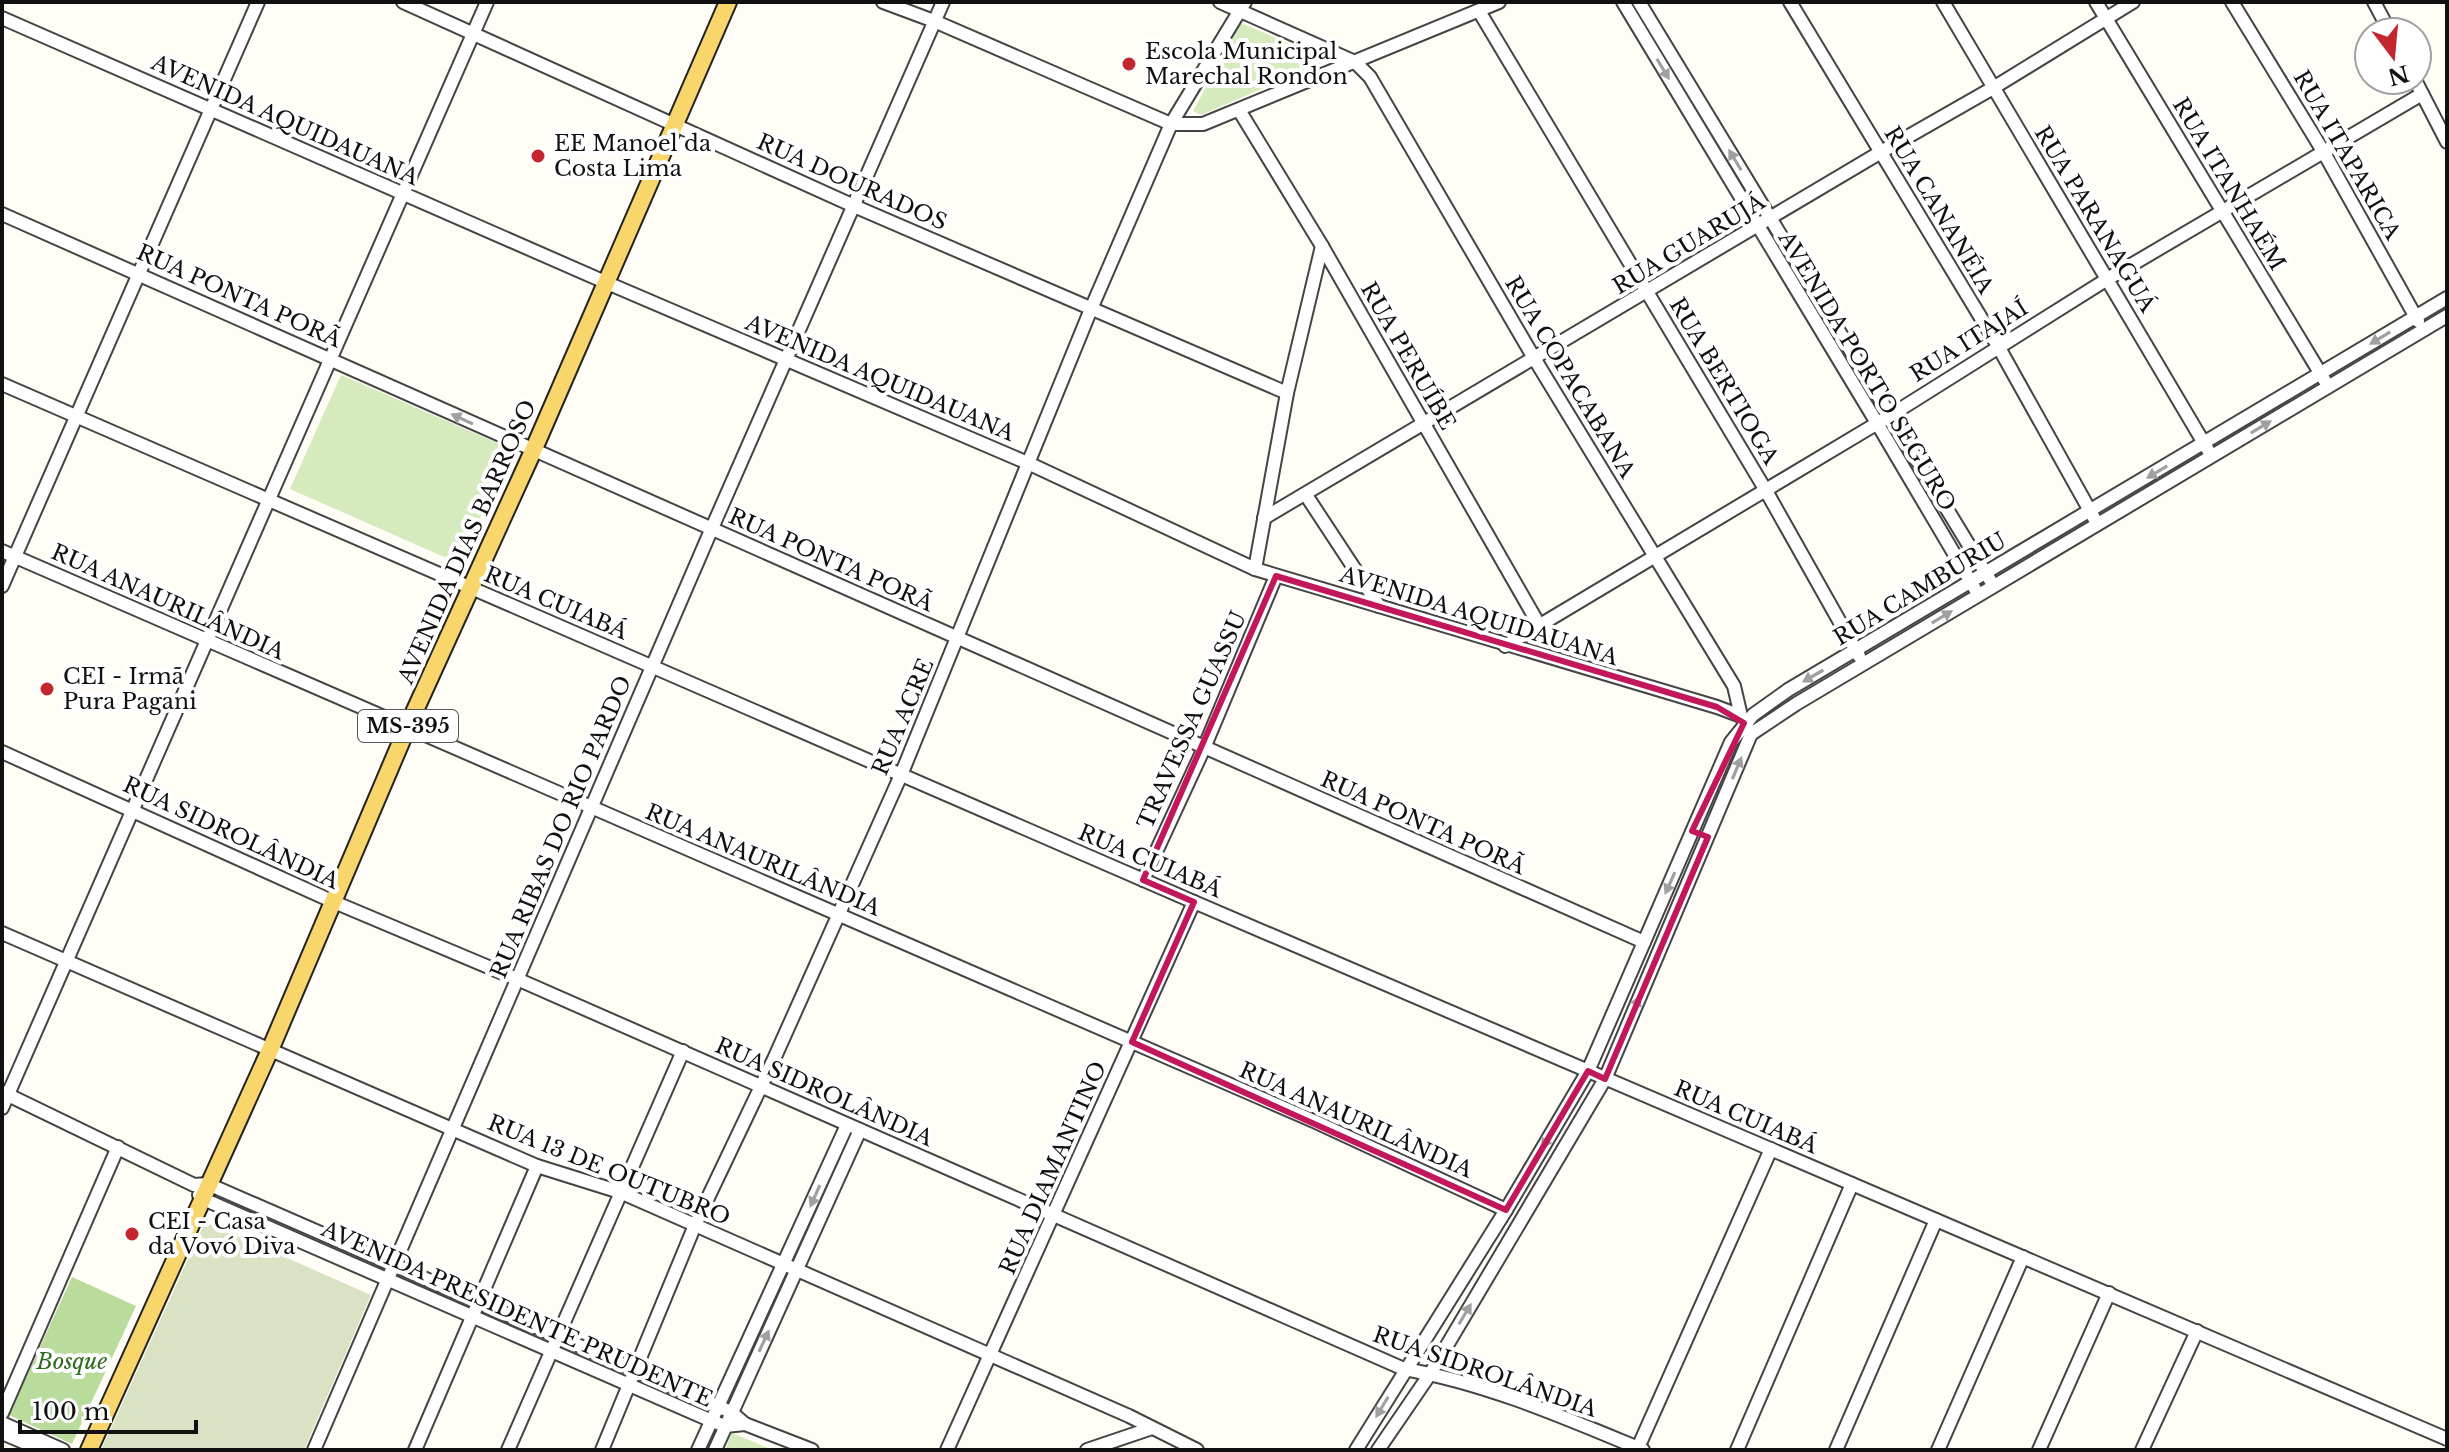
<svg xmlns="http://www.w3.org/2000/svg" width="2449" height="1452" viewBox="0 0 2449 1452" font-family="'Libre Baskerville',serif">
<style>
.green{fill:#d5ebbd}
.forest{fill:#b9dc9c}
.cemetery{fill:#d9e3c4}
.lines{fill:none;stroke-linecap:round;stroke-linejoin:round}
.minor-casing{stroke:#444;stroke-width:16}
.major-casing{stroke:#222;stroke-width:20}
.minor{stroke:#fff;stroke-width:12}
.major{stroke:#f9d66b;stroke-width:16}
.oneway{fill:#a0a0a0}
.marked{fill:none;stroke:#c2185b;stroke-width:6;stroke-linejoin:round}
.poi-dot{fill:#c4262e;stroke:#fff;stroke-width:3}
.labels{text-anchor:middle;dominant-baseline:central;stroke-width:8;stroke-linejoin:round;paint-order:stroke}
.shield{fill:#fff;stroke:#585858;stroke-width:2}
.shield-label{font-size:20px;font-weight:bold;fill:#111}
.poi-label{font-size:22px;fill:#111;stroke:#fff;text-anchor:start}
.street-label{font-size:22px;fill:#111;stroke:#fff}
.park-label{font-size:22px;font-style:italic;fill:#2f6b1f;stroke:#fff}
</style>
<rect width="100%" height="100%" fill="#fffdf5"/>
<!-- green -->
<g class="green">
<polygon points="1241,23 1320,57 1321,63 1201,115 1193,111"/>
<polygon points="341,375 511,449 460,564 290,489"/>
<polygon points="732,1433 773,1450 725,1450"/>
</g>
<!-- forest -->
<polygon class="forest" points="72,1277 136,1306 72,1444 9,1415"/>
<!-- cemetery -->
<polygon class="cemetery" points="205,1222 371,1295 304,1450 101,1450"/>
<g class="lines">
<!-- minor casing -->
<g class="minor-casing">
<g id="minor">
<polyline points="403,2 854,206 1287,393"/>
<polyline points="883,2 934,21 1171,124 1203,124 1499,2"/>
<polyline points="1220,2 1355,62 1370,77 1534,358 1734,686 1741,716"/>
<polyline points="1623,2 1877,423 1975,589"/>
<polyline points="1639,2 1990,580"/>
<polyline points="1790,2 1998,346 2094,518"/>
<polyline points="1943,2 2208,450"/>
<polyline points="2096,2 2325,381"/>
<polyline points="2232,2 2323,151 2418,321"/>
<polyline points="2374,2 2390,32"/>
<polyline points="1479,11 1765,489 1859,656"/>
<polyline points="2,18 605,282 1030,464 1255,569 1717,707 1741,716 1751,734"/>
<polyline points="2415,80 2447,142"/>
<polyline points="1239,110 1322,246 1538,623"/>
<polyline points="2,214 1644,942"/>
<polyline points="2,384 1194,902 2447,1439"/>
<polyline points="1306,495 1379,606"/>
<polyline points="1264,518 1881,152 1993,88 2133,2"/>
<polyline points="2,551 1316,1122 1506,1210"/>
<polyline points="1255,569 1287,393 1322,246"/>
<polyline points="2,586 258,2"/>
<polyline points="1505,646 1891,415 2109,278 2422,94"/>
<path d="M2,752L334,902L517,979L1404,1369C1486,1383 1566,1418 1643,1450"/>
<polyline points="1143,880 1204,748 1276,576"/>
<polyline points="2,933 537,1166 620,1192 1129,1416 1197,1450"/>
<polyline points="2,1092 194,1185 208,1184 731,1412 745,1424 812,1450"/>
<polyline points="2,1108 487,2"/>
<polyline points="199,1195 201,1198 712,1421 725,1426 745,1424"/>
<polyline points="2,1413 118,1147"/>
<polyline points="2,1423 63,1450"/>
<polyline points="2,1433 42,1450"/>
<polyline points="314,1450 712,528 943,2"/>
<polyline points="415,1450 537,1166"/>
<polyline points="508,1450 683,1051"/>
<polyline points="602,1450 695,1225 774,1059 901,775 1091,309 1171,124 1245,2"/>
<polyline points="698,1450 847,1125"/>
<polyline points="715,1450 860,1130"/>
<polyline points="947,1450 1194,902"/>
<polyline points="1087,1450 1152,1428"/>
<polyline points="1356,1450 1506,1210 1588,1071 1731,742 1753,715 1788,690 2447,298"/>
<polyline points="1378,1450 1430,1374 1605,1079 1751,734 1796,704 2447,316"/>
<polyline points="1637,1450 1771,1149"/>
<polyline points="1737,1450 1852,1184"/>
<polyline points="1836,1450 1936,1220"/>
<polyline points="1938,1450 2023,1257"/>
<polyline points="2039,1450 2109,1293"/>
<polyline points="2142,1450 2197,1331"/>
</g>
</g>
<!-- major casing -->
<g class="major-casing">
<polyline id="major" points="89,1450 270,1050 407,728 533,451 728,2"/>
</g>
<!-- minor -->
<use href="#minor" class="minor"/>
<!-- major -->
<use href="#major" class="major"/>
</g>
<!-- one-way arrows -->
<defs><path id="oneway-solid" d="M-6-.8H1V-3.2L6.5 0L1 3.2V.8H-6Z" transform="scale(2)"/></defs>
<g class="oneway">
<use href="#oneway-solid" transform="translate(1663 69) rotate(59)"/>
<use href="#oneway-solid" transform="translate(1735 160) rotate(-121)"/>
<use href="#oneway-solid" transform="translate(2380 338) rotate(149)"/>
<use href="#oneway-solid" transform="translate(462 419) rotate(-155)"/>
<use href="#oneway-solid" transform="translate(2261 427) rotate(-31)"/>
<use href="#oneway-solid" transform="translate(2157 472) rotate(149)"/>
<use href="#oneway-solid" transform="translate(1942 617) rotate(-31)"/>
<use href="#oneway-solid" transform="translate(1813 676) rotate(150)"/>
<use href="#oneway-solid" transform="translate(1737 768) rotate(-67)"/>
<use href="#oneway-solid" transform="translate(1670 883) rotate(114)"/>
<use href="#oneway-solid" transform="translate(1635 1007) rotate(-67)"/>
<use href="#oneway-solid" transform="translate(1548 1138) rotate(121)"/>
<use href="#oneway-solid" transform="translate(815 1196) rotate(114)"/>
<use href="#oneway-solid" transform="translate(1465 1314) rotate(-59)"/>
<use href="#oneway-solid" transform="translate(764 1341) rotate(-65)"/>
<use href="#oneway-solid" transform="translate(1382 1407) rotate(121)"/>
</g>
<!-- marked area -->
<path class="marked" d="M1276,576L1717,707L1744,723L1692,831L1708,837L1605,1079L1588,1071L1506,1210L1132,1042L1194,902L1143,880Z"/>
<!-- markers -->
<g class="poi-dot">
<circle cx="1129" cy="64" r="8"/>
<circle cx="538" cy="156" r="8"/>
<circle cx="47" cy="689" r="8"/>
<circle cx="132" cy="1234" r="8"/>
</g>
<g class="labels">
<!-- shield labels -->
<rect class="shield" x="358" y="710" width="100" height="32" rx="6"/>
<g class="shield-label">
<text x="408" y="726">MS-395</text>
</g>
<!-- poi labels -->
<g class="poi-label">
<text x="1145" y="51">Escola Municipal<tspan x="1145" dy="25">Marechal Rondon</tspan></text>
<text x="554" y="143">EE Manoel da<tspan x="554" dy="25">Costa Lima</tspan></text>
<text x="63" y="676">CEI - Irmã<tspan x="63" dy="25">Pura Pagani</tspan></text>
<text x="148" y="1221">CEI - Casa<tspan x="148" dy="25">da Vovó Diva</tspan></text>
</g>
<!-- street labels -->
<g class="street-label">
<text transform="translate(285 120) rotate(24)">AVENIDA AQUIDAUANA</text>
<text transform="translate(2347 155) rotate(60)">RUA ITAPARICA</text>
<text transform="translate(852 182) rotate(24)">RUA DOURADOS</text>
<text transform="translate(2229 184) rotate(59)">RUA ITANHAÉM</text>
<text transform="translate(1939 210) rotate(59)">RUA CANANÉIA</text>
<text transform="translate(2095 219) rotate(59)">RUA PARANAGUÁ</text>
<text transform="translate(1689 244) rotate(-31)">RUA GUARUJÁ</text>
<text transform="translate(239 296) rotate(24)">RUA PONTA PORÃ</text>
<text transform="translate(1969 341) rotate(-32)">RUA ITAJAÍ</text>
<text transform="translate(1408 356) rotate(60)">RUA PERUÍBE</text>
<text transform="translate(1867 371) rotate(59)">AVENIDA PORTO SEGURO</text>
<text transform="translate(1570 377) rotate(59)">RUA COPACABANA</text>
<text transform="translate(880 378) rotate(23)">AVENIDA AQUIDAUANA</text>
<text transform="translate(1724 381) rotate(59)">RUA BERTIOGA</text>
<text transform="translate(467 542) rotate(-66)">AVENIDA DIAS BARROSO</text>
<text transform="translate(831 560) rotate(24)">RUA PONTA PORÃ</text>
<text transform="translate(1920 589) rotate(-31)">RUA CAMBURIU</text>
<text transform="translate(168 602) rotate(24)">RUA ANAURILÂNDIA</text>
<text transform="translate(556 603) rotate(23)">RUA CUIABÁ</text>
<text transform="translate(1479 616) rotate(17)">AVENIDA AQUIDAUANA</text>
<text transform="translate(903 717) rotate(-67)">RUA ACRE</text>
<text transform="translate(1192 720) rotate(-66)">TRAVESSA GUASSU</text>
<text transform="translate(1423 823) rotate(24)">RUA PONTA PORÃ</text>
<text transform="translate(561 827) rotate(-67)">RUA RIBAS DO RIO PARDO</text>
<text transform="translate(231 833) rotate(25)">RUA SIDROLÂNDIA</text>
<text transform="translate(763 860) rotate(23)">RUA ANAURILÂNDIA</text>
<text transform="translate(1150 861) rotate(23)">RUA CUIABÁ</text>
<text transform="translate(824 1092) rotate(24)">RUA SIDROLÂNDIA</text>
<text transform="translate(1746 1117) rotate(23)">RUA CUIABÁ</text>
<text transform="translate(1356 1120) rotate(24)">RUA ANAURILÂNDIA</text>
<text transform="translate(1053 1168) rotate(-66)">RUA DIAMANTINO</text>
<text transform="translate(609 1170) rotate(22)">RUA 13 DE OUTUBRO</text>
<text transform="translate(517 1314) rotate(24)">AVENIDA PRESIDENTE PRUDENTE</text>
<text transform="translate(1485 1372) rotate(19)">RUA SIDROLÂNDIA</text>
</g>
<!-- park labels -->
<g class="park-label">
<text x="72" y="1361">Bosque</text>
</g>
</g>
<!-- border -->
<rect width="2449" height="1452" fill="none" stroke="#111111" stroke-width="8"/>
<!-- north arrow -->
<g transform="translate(2393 56) rotate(164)"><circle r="38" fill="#ffffff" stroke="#a0a0a0" stroke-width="2"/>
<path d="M0-6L14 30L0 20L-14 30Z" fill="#c4262e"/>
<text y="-12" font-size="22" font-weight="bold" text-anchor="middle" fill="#111111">N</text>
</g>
<!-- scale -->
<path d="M20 1420v12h176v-12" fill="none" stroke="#111111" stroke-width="4"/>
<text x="32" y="1420" font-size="24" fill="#111111" stroke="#ffffff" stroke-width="6" paint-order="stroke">100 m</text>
</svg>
